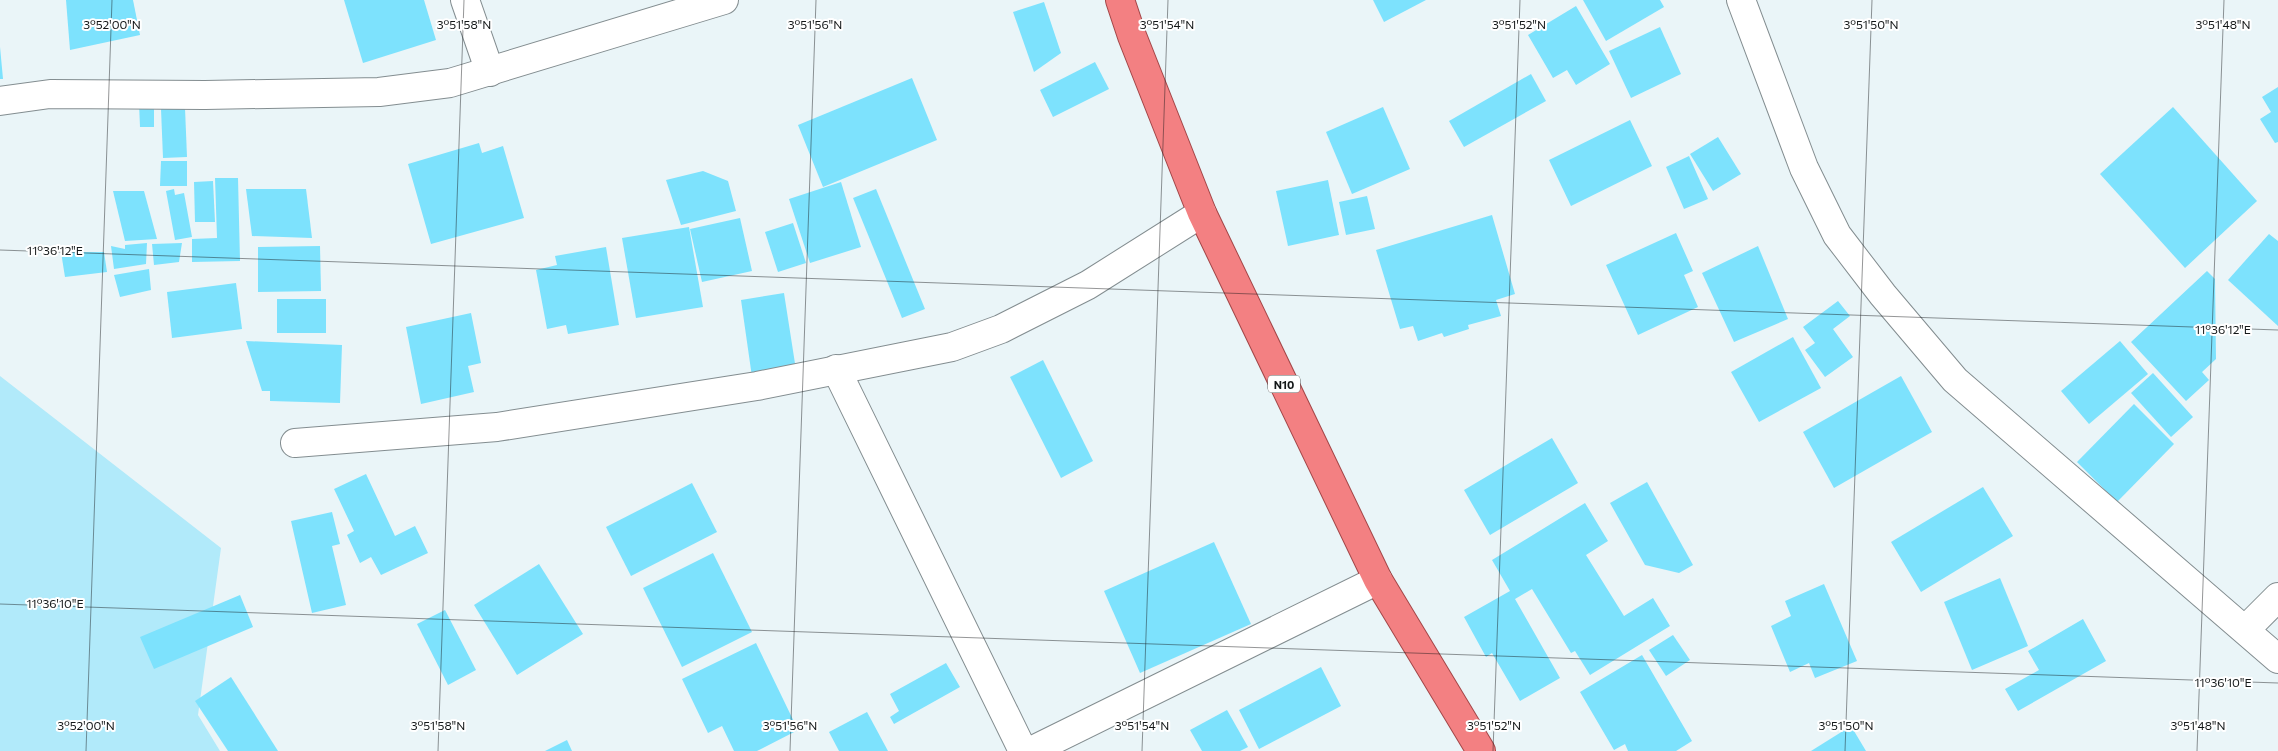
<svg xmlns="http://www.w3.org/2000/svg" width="2278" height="751" viewBox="0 0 2278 751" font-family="Commissioner,sans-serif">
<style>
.green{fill:#b1eafa}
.building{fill:#7de2fd}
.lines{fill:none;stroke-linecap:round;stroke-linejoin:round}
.minor-casing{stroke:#838d90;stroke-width:30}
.secondary-casing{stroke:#838d90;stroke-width:30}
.trunk-casing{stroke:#a34648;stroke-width:30}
.minor{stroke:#fff;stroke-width:28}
.secondary{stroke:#fff;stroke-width:28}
.trunk{stroke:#f38082;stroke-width:28}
.ticks{fill:none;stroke:#131718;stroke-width:1;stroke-opacity:0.45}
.labels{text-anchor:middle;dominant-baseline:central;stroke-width:4;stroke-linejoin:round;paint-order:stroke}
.shield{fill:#fff;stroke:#5a5d5d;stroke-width:1}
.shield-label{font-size:11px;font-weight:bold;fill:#131718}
.ticks-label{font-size:12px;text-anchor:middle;fill:#131718;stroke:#fff;stroke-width:4;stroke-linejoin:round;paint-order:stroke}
</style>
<rect width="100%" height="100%" fill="#eaf5f8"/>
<!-- green -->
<polygon class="green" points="0,376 221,548 198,715 220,751 0,751"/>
<!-- building -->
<g class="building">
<polygon points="66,0 133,0 140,35 70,50"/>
<polygon points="344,0 424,0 436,40 363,63"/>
<polygon points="1373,0 1426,0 1384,22"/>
<polygon points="1583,0 1660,0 1664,7 1606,41"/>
<polygon points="1044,2 1061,53 1034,72 1013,12"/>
<polygon points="1576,6 1610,64 1576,85 1567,70 1553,78 1528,35"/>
<polygon points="1660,27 1681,74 1631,98 1609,51"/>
<polygon points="0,47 3,79 0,79"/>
<polygon points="1095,62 1109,89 1053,117 1040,90"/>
<polygon points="1531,74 1546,101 1464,147 1449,121"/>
<polygon points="912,78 937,140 823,187 798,125"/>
<polygon points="2278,87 2278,142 2275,143 2260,119 2271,112 2262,97"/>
<polygon points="154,102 154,127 140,127 139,103"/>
<polygon points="1383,107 1410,169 1352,194 1326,132"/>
<polygon points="2173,107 2257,201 2185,268 2100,174"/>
<polygon points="185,108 187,157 163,158 161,109"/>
<polygon points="1630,120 1652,166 1571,206 1549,160"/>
<polygon points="1718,137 1741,174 1713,191 1690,154"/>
<polygon points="479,143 482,153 503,146 524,218 431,244 408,164"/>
<polygon points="1689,156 1708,199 1684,209 1666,167"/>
<polygon points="161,161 187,161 187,186 160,186"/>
<polygon points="703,171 728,181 736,211 681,225 666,180"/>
<polygon points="215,178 238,178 240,261 192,262 192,239 217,238"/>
<polygon points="1328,180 1339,235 1288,246 1276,191"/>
<polygon points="213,181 215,222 195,222 194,182"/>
<polygon points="841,182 861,247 810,263 789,199"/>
<polygon points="174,189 175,195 184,193 192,237 175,240 166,191"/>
<polygon points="246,189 306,189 312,238 252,236"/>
<polygon points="876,189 925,309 902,318 853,198"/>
<polygon points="113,191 144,191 157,239 125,241"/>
<polygon points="1367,196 1375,229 1346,235 1339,202"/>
<polygon points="1492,215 1515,294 1496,300 1501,316 1468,325 1469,329 1444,337 1442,333 1418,341 1413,326 1400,329 1376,250"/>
<polygon points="740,218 752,271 702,282 690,229"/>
<polygon points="793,223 806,263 778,272 765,232"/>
<polygon points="689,227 703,307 636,318 622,238"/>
<polygon points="1676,233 1693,271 1684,275 1698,307 1638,335 1606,265"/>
<polygon points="2269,234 2278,241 2278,326 2228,280"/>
<polygon points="147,243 146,264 114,269 111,246 125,249 125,245"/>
<polygon points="182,243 179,262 154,265 152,244"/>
<polygon points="320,246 321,291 258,292 258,247"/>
<polygon points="1758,246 1788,319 1734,342 1702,273"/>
<polygon points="606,247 619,325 568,334 566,325 547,329 536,270 557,265 555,256"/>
<polygon points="61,252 104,252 107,272 65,277"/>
<polygon points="149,269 151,290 120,297 114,275"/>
<polygon points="2207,271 2215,279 2216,359 2202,372 2209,380 2186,401 2131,342"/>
<polygon points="236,283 242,329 172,338 167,292"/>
<polygon points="784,293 796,370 752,377 741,300"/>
<rect x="277" y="299" width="49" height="34"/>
<polygon points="1838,301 1850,316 1833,329 1853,357 1825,377 1805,350 1815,343 1803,327"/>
<polygon points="471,313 481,363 468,366 474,392 421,404 406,327"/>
<polygon points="1793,337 1821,388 1759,422 1731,372"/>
<polygon points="246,341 342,345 340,403 270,401 270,391 262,391"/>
<polygon points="2120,341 2148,374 2089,424 2061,391"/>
<polygon points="1043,360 1093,461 1061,478 1010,377"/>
<polygon points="2153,373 2193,417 2171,437 2131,393"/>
<polygon points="1901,376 1932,432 1834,488 1803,432"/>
<polygon points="2134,404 2174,444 2117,502 2077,462"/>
<polygon points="1552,438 1578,483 1490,535 1464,490"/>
<polygon points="366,474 395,536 415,526 428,553 381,575 371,557 360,563 347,535 354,531 334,489"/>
<polygon points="1647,482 1693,565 1679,573 1645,565 1610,503"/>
<polygon points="692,483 717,532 631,576 606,527"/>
<polygon points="1983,487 2013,536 1921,592 1891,542"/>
<polygon points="1585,503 1608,541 1586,555 1624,616 1653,598 1670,626 1590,675 1575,651 1571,653 1532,589 1515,599 1560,678 1520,701 1492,653 1486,657 1464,617 1510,591 1492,560"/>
<polygon points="332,512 340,544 332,546 346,605 312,613 291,521"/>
<polygon points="1214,542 1251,624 1140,673 1104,591"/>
<polygon points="713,553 752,632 682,667 643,588"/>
<polygon points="539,564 583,634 517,675 474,605"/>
<polygon points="2000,578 2028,646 1972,670 1944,602"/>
<polygon points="1824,584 1857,661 1815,678 1809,663 1790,672 1771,626 1791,616 1785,601"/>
<polygon points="240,595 253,627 154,669 140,637"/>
<polygon points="445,610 476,670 448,685 417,624"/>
<polygon points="2083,619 2106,661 2018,711 2005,689 2039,670 2028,651"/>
<polygon points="1673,635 1690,660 1666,676 1649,650"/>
<polygon points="756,643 798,730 757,751 734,751 722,726 708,733 682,679"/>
<polygon points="1642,655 1692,741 1676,751 1628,751 1625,744 1614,750 1580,692"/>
<polygon points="946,663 960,687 894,724 890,717 899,711 890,694"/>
<polygon points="1321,667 1341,706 1259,749 1239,710"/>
<polygon points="231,677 278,751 228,751 195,701"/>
<polygon points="1227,710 1248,747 1240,751 1202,751 1190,730"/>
<polygon points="867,712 888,751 839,751 829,732"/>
<polygon points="1851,726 1866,751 1811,751"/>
<polygon points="567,740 572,751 545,751"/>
</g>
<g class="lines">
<!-- minor casing -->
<g class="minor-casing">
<g id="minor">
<polyline points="465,0 490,72"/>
<polyline points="0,101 50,94 205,95 379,92 450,83 724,0"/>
<polyline points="836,369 1023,751"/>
<polyline points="295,443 497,427 757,386 952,347 1001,329 1088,285 1202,213"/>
<polyline points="2246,629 2278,597"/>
<polyline points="1031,751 1378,580"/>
</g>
</g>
<!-- secondary casing -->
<g class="secondary-casing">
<polyline id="secondary" points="1741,0 1804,168 1837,235 1883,295 1955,380 2278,659"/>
</g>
<!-- trunk casing -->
<g class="trunk-casing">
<polyline id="trunk" points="1120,0 1132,36 1202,213 1378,580 1481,751"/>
</g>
<!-- minor -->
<use href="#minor" class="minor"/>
<!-- secondary -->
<use href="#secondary" class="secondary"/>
<!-- trunk -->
<use href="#trunk" class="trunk"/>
</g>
<!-- ticks -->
<path class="ticks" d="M0,250L2278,330M0,604L2278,683M86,751L112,0M438,751L464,0M790,751L816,0M1142,751L1168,0M1493,751L1520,0M1845,751L1872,0M2197,751L2224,0"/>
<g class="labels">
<!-- shield labels -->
<rect class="shield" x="1268" y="375.5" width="32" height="17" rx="4"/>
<g class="shield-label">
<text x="1284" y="384">N10</text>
</g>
</g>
<g class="ticks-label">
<text x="112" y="29">3°52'00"N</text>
<text x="464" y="29">3°51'58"N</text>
<text x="815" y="29">3°51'56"N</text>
<text x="1167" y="29">3°51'54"N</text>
<text x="1519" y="29">3°51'52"N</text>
<text x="1871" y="29">3°51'50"N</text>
<text x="2223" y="29">3°51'48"N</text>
<text x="55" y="255">11°36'12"E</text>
<text x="2223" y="334">11°36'12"E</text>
<text x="55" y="608">11°36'10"E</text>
<text x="2223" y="687">11°36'10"E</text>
<text x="86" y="730">3°52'00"N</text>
<text x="438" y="730">3°51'58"N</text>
<text x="790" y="730">3°51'56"N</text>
<text x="1142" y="730">3°51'54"N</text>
<text x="1494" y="730">3°51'52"N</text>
<text x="1846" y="730">3°51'50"N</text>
<text x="2198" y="730">3°51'48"N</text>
</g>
</svg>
